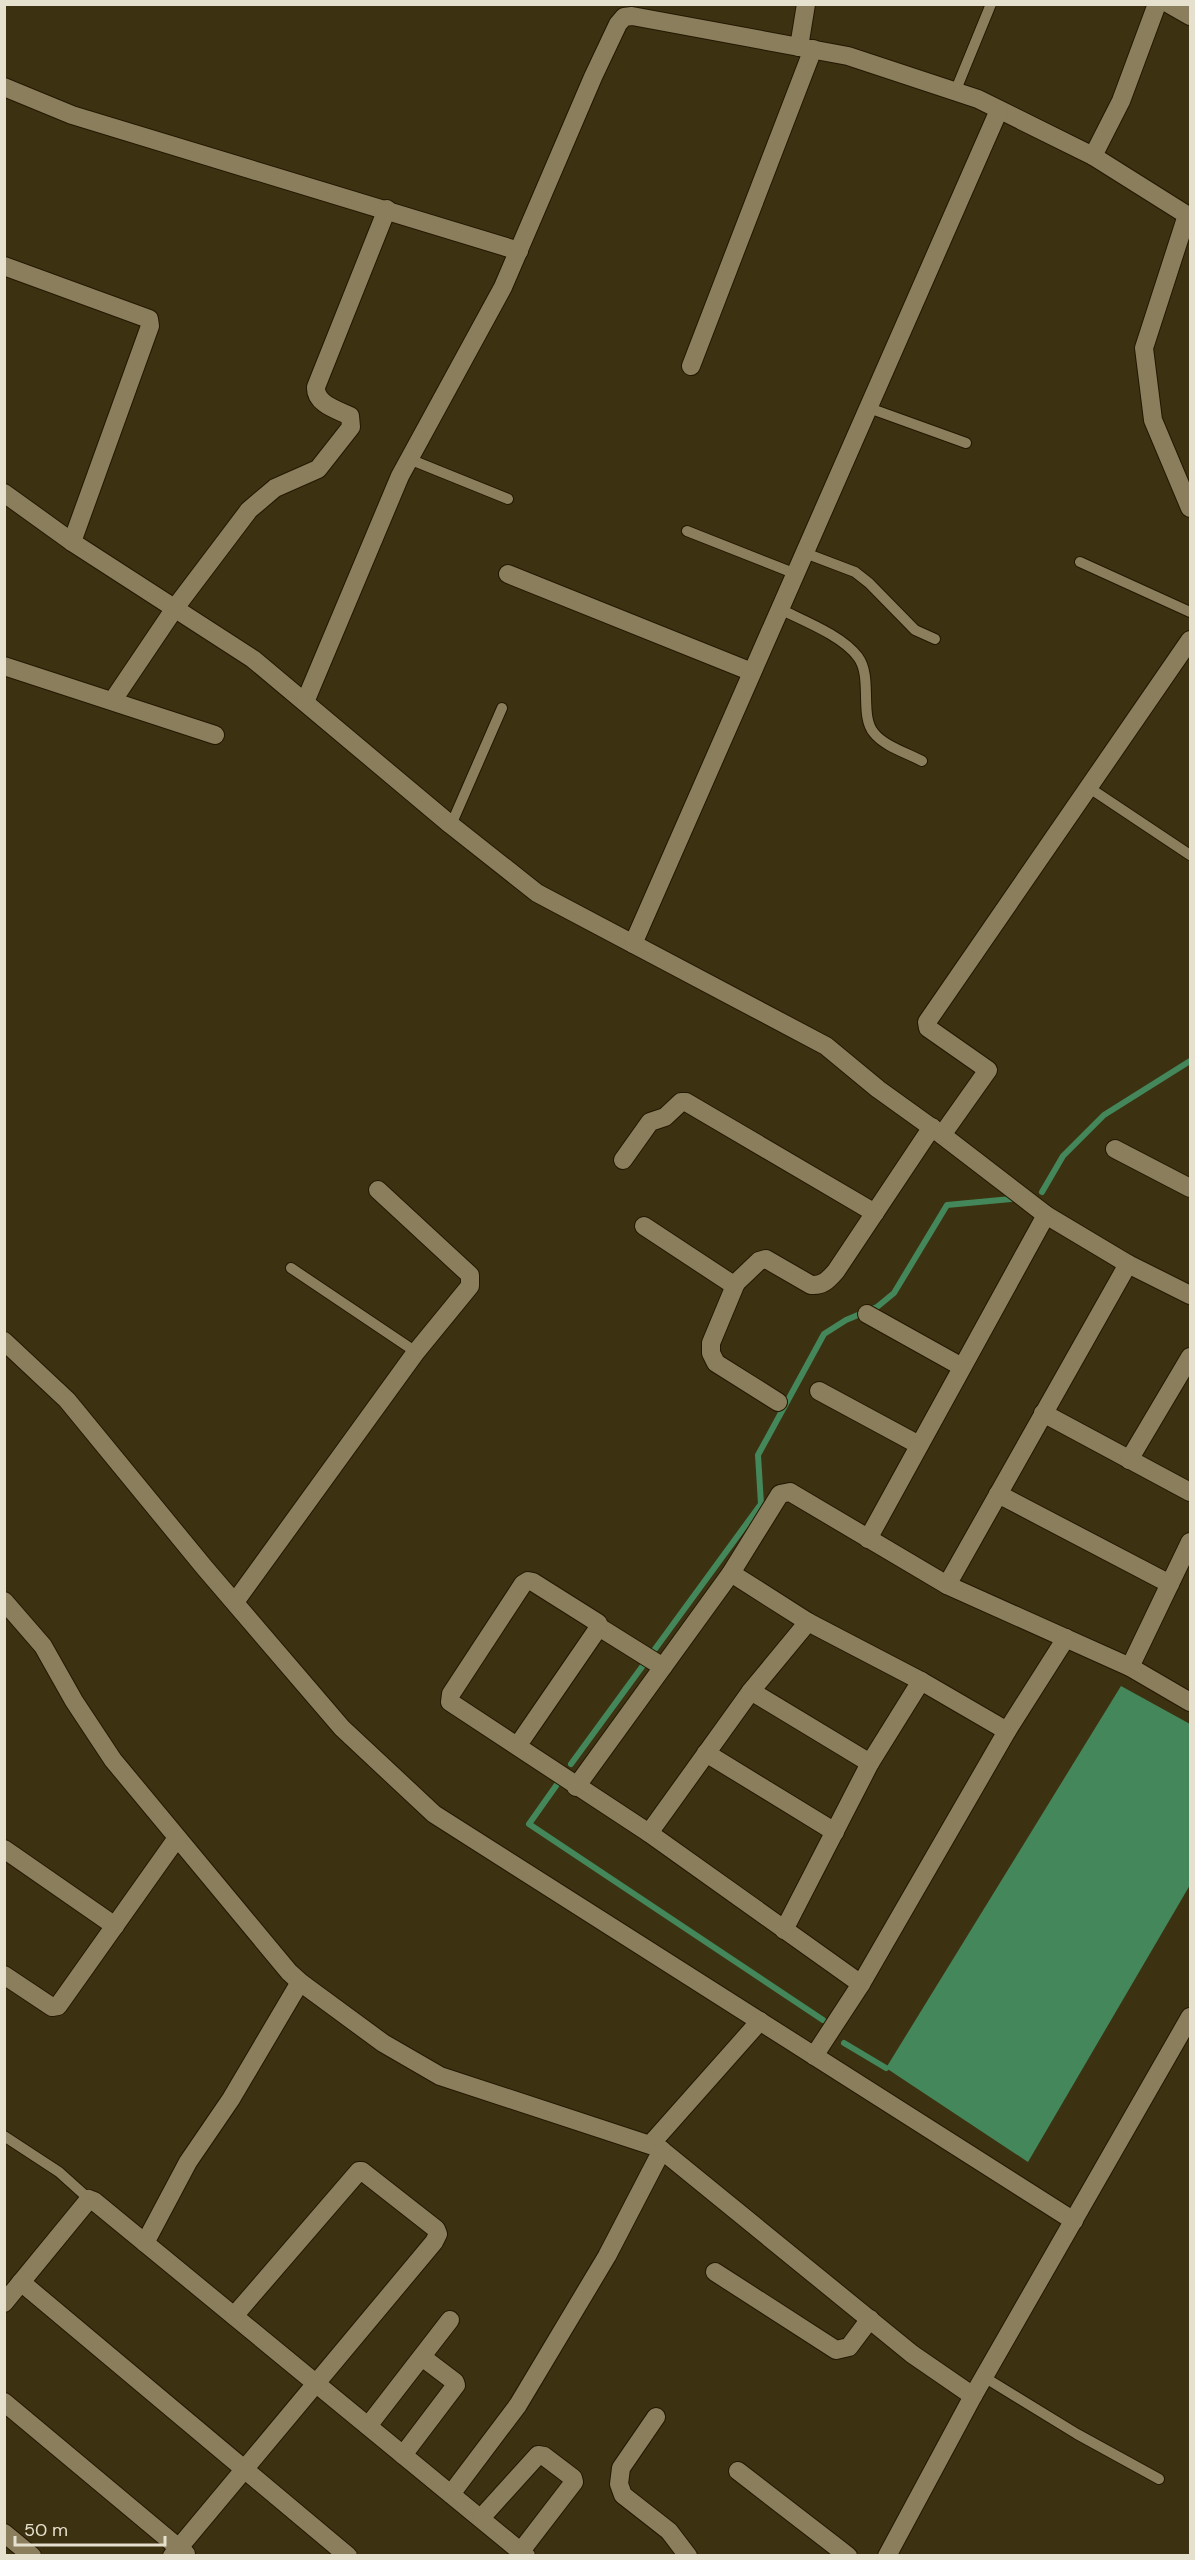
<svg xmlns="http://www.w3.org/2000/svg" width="1195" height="2560" viewBox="0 0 1195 2560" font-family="'DM Sans',sans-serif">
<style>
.water{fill:#44875a}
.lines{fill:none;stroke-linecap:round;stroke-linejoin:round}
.stream{stroke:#44875a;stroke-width:6}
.lane-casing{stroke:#231800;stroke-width:12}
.street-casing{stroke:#231800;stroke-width:20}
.secondary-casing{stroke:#231800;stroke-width:20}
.lane{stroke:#8a7e5d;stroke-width:10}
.street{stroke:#8a7e5d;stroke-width:18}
.secondary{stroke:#8a7e5d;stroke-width:18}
</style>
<rect width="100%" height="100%" fill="#3c3111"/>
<!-- water -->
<polygon class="water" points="1121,1686 1190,1724 1190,1885 1028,2162 886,2068"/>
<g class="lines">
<!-- stream -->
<g class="stream">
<polyline points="1042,1192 1063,1156 1104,1115 1190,1061"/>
<polyline points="571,1764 761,1504 758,1455 824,1334 846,1320 877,1307 894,1293 947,1205 1011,1199"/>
<polyline points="558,1783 529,1824 823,2020"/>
<polyline points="844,2043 886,2068"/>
</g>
<!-- lane casing -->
<g class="lane-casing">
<g id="lane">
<polyline points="955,92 991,4"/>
<polyline points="869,408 966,443"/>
<polyline points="409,459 508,499"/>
<polyline points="687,531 796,574"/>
<polyline points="805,553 855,572 869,583 915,630 935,639"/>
<polyline points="1080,562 1190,612"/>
<path d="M780,609C804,621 843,636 858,657C873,677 859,716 874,733C884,746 907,753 922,761"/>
<polyline points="1088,787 1190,855"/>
<polyline points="451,825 502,708"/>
<polyline points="291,1268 416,1352"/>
<polyline points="4,2136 59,2172 89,2199"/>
<polyline points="984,2377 1077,2434 1159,2479"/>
</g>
</g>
<!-- street casing -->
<g class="street-casing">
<g id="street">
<polyline points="1169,4 1190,16"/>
<polyline points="799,47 806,4"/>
<polyline points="4,87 72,115 519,251"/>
<polyline points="1093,156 1190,217"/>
<polyline points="1187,215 1144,348 1153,420 1190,508"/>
<polyline points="4,266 149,319 150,326 72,542"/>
<polyline points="691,366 813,49"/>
<polyline points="4,493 72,542 253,659 451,825 537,893 826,1046 878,1089 942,1135 1046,1215 1128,1264 1190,1295"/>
<polyline points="508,574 752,672"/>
<polyline points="4,666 215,735"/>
<path d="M113,700L175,608L249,510L275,488L318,469L351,427L350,416C338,410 315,404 316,387L387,209"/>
<polyline points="305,702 400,476 503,287 593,77 618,24 624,17 632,16 848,56 978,99 1093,156 1121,101 1157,4"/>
<polyline points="633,944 999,110"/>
<polyline points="942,1135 988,1070 928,1028 927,1022 1190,640"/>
<polyline points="1115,1149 1190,1188"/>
<polyline points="623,1160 650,1122 665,1117 681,1102 686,1102 875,1213"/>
<path d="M644,1226L729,1282L736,1283L759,1261L766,1259L811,1285C823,1286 828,1280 836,1271L932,1127"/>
<polyline points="736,1283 711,1343 711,1353 716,1363 778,1402"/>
<polyline points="867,1314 962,1367"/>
<polyline points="4,1341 67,1400 204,1567 342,1728 434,1814 1074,2221"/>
<polyline points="819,1391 919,1445"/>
<polyline points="1043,1413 1190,1492"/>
<polyline points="1129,1460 1190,1357"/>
<polyline points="998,1494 1170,1584"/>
<polyline points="868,1539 1046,1215"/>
<polyline points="731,1573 808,1622 921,1681 1007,1731"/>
<polyline points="947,1585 1128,1264"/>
<polyline points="4,1601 43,1646 74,1701 113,1760 289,1972 300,1982 383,2043 440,2076 650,2145 760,2021"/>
<polyline points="235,1602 416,1352 470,1286 470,1275 378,1190"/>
<polyline points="599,1627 663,1667"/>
<polyline points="1130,1667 1190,1542"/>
<polyline points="751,1691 870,1763"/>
<polyline points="518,1745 599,1627 598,1623 533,1582 528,1581 523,1584 451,1694 450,1702 649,1833 861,1984"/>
<polyline points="706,1753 835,1832"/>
<polyline points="576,1787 731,1573 780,1494 790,1492 947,1585 1130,1667 1190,1702"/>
<polyline points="649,1833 751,1691 808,1622"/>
<polyline points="4,1849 115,1926"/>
<polyline points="784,1930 870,1763 921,1681"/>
<polyline points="4,1975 52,2007 58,2006 177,1838"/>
<polyline points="814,2056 861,1984 1007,1731 1066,1638"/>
<polyline points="653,2143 912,2354 973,2396"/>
<polyline points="145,2243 188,2162 231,2099 300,1982"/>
<polyline points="715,2272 836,2350 849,2347 870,2319"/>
<polyline points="21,2282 348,2556"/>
<polyline points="4,2303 86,2203 89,2199 94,2201 526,2556"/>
<polyline points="4,2402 186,2554"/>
<polyline points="656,2417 621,2468 619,2484 623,2495 669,2531 688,2556"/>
<polyline points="368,2426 450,2320"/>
<polyline points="403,2455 456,2385 455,2382 422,2357"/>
<polyline points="738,2471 848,2556"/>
<polyline points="451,2494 518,2405 607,2256 662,2150"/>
<polyline points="481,2518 538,2455 544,2456 573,2478 574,2482 521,2551"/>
<polyline points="4,2533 32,2556"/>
<polyline points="172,2556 434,2242 438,2234 436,2229 362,2171 359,2171 234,2316"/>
</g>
</g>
<!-- secondary casing -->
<g class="secondary-casing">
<polyline id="secondary" points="887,2556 973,2396 1190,2017"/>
</g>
<!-- lane -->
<use href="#lane" class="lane"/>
<!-- street -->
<use href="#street" class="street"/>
<!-- secondary -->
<use href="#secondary" class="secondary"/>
</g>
<!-- border -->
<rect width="1195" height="2560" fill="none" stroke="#e6e0ce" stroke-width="12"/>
<!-- scale -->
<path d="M15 2536v9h150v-9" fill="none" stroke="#e6e0ce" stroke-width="3"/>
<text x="24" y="2536" font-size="18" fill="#e6e0ce" stroke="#3c3111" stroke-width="4.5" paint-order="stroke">50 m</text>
</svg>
